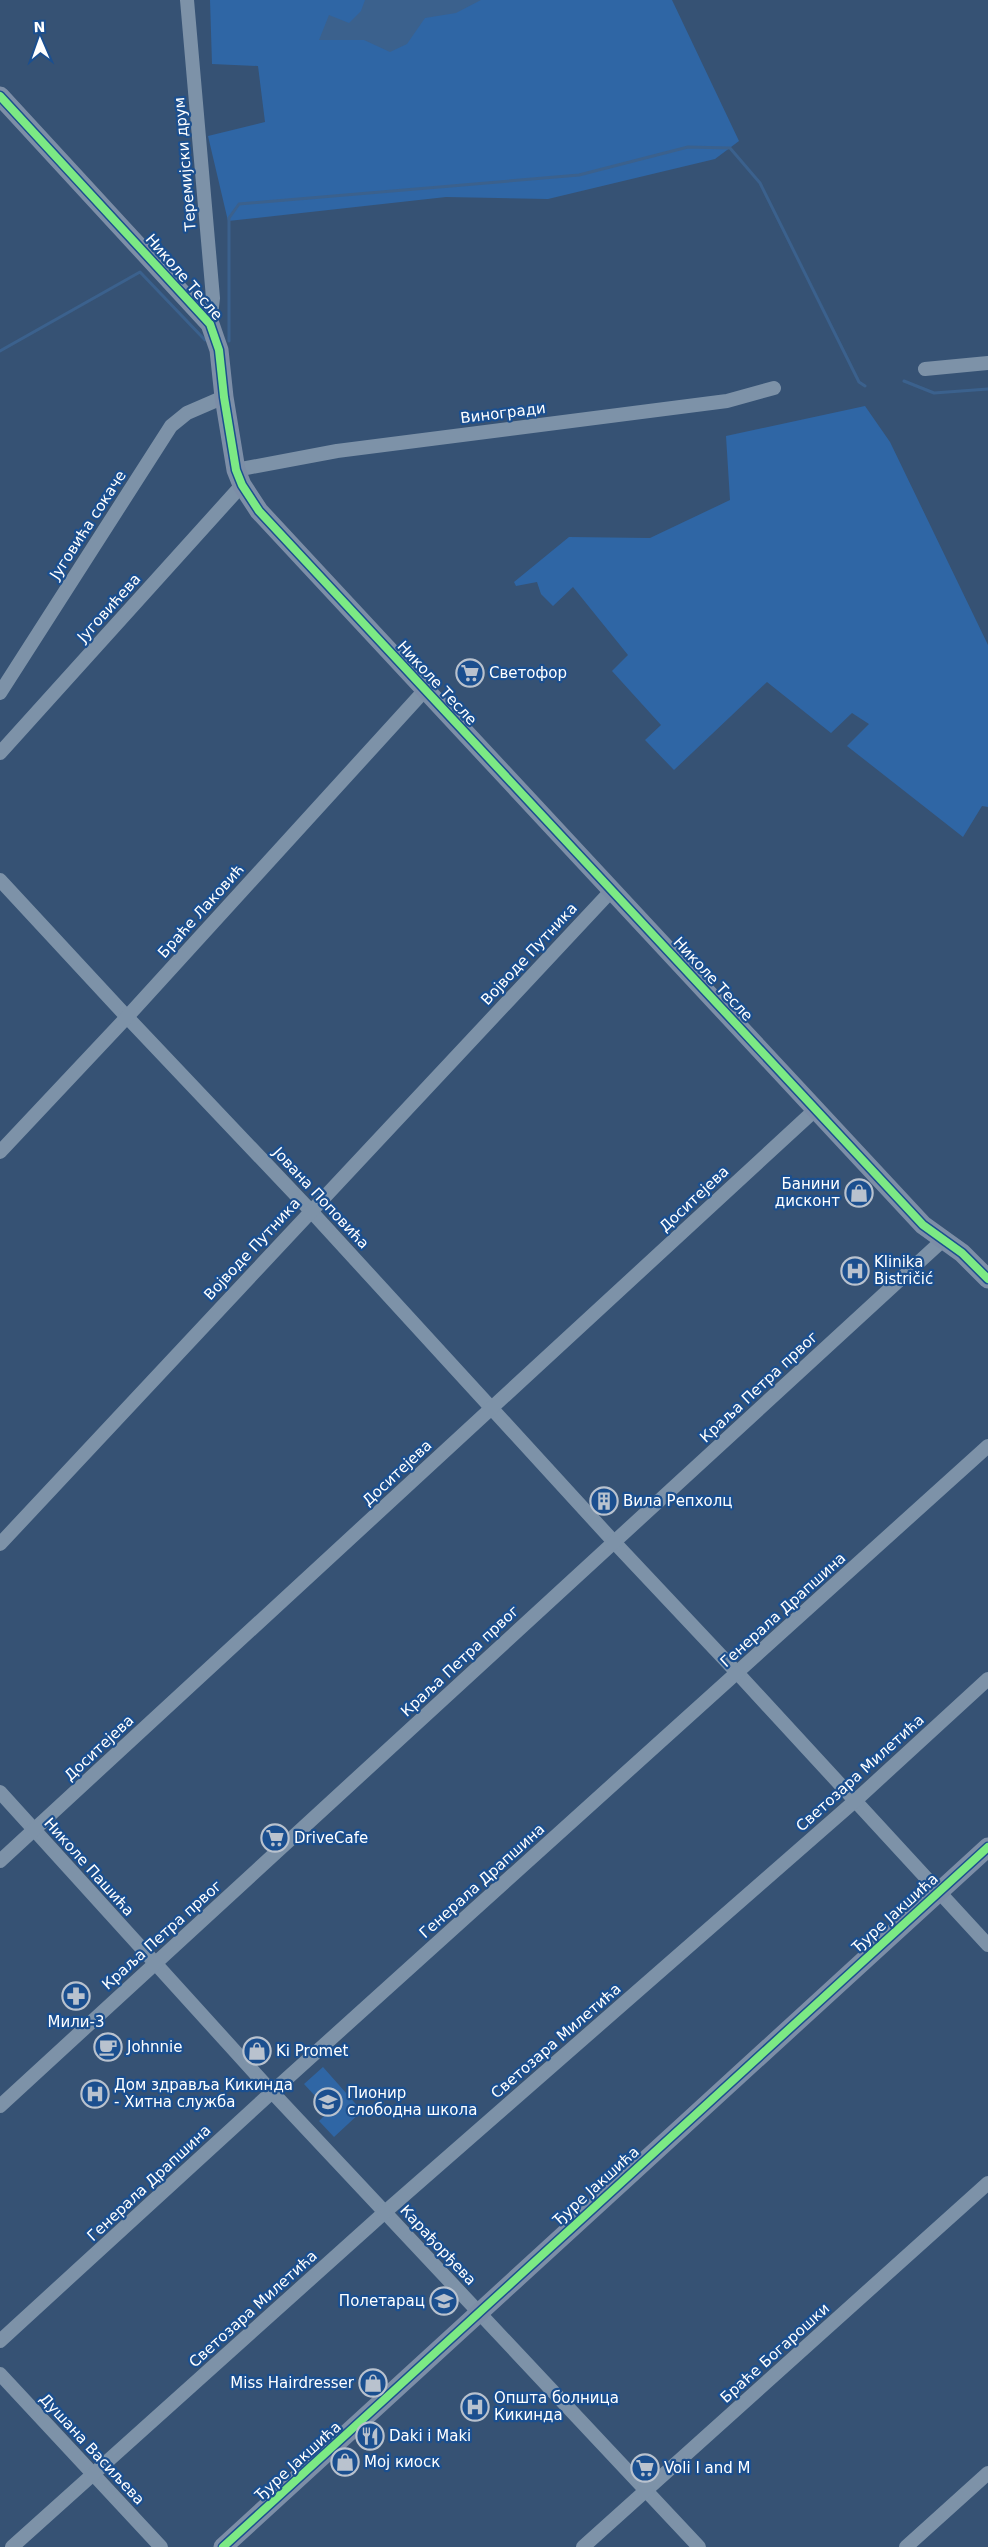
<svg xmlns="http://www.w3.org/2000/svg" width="988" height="2547" viewBox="0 0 988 2547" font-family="'DejaVu Sans',sans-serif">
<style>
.green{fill:#2f66a5}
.water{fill:#3b618d}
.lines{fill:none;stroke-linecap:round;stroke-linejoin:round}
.stream{stroke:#3b618d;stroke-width:3}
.minor{stroke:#7d92a8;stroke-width:14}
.major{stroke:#7d8ea7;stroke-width:19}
.cycleway-casing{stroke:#1b4f8f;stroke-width:11}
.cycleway{stroke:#7ce984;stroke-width:8}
.labels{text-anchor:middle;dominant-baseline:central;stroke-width:4.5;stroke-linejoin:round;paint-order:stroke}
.street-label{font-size:15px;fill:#fff;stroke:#1b4f8f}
.poi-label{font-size:15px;fill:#fff;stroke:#1b4f8f;text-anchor:start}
</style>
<rect width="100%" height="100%" fill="#365274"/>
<!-- green -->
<g class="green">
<polygon points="210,0 672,0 739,141 715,159 548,199 446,197 228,221 208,136 265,122 258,66 212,64"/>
<polygon points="865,406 890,442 988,645 988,807 982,806 963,837 847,746 869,724 852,713 831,733 767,682 674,770 645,740 661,725 612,671 628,655 573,587 553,606 541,594 537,582 516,586 514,582 569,537 650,538 730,500 726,436"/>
<polygon points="323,2067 362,2111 334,2137 319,2121 329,2111 304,2084"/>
</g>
<!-- water -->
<polygon class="water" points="365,0 481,0 456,13 425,18 407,44 390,52 364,40 319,40 329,15 349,23 361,11"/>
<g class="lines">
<!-- stream -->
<g class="stream">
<polyline points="229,341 229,218 239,204 579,175 688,147 730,148 760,183 859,382 865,386"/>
<polyline points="0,351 140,272 205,340"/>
<polyline points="904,381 934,393 988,389"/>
</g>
<!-- minor -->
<g class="minor">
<polyline points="187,0 213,298 210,324"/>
<polyline points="925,369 988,363"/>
<polyline points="236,470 337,451 727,401 774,388"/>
<polyline points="0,693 171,426 187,413 224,397"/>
<polyline points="0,753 242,485"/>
<polyline points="0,880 127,1017 310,1210 614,1542 743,1679 988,1945"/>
<polyline points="0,1152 127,1017 425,690"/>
<polyline points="0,1544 612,890"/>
<polyline points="0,1792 272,2092 699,2547"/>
<polyline points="0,1861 815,1110"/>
<polyline points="0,2106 943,1240"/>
<polyline points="0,2341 272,2092 988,1446"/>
<polyline points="0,2374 161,2547"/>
<polyline points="12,2547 385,2212 856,1800 988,1679"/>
<polyline points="583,2547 988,2183"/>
<polyline points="906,2547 988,2473"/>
</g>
<!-- major -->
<g class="major">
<polyline points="0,96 210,324 219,350 224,397 236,470 242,485 259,511 923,1225 962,1253 988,1279"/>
<polyline points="223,2547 988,1847"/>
</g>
<!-- cycleway casing -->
<g class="cycleway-casing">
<g id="cycleway">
<polyline points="0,96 210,324 219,350 224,397 236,470 242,485 259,511 923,1225 962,1253 988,1279"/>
<polyline points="223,2547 988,1847"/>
</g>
</g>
<!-- cycleway -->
<use href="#cycleway" class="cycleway"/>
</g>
<!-- icons -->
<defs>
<g id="supermarket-ring" transform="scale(1.4375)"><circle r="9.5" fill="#1b4f8f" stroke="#b9c2ce" stroke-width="1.5"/><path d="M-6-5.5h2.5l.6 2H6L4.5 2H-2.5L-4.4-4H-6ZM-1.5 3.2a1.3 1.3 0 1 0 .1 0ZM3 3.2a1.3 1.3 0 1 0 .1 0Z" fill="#b9c2ce"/></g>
<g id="shop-ring" transform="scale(1.4375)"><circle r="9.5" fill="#1b4f8f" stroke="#b9c2ce" stroke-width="1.5"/><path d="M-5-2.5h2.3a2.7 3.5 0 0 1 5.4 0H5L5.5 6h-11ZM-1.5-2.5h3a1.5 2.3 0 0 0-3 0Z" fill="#b9c2ce"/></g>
<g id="hospital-ring" transform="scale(1.4375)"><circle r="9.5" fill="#1b4f8f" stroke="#b9c2ce" stroke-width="1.5"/><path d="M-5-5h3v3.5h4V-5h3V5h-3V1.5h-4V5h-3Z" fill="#b9c2ce"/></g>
<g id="building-ring" transform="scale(1.4375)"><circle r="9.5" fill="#1b4f8f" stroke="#b9c2ce" stroke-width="1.5"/><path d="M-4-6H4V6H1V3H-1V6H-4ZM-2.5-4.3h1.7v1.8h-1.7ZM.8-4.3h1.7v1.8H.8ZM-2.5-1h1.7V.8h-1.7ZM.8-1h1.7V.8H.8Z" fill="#b9c2ce"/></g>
<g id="pharmacy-ring" transform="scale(1.4375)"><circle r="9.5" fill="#1b4f8f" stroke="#b9c2ce" stroke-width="1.5"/><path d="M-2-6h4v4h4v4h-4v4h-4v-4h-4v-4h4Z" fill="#b9c2ce"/></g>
<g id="cafe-ring" transform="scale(1.4375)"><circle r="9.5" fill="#1b4f8f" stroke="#b9c2ce" stroke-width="1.5"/><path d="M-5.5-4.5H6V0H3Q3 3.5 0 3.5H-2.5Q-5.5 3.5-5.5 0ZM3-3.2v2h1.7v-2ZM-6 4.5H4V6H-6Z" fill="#b9c2ce"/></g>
<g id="school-ring" transform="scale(1.4375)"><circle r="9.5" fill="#1b4f8f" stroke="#b9c2ce" stroke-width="1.5"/><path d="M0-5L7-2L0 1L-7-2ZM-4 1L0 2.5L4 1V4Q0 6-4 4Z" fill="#b9c2ce"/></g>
<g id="restaurant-ring" transform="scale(1.4375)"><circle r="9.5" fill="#1b4f8f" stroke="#b9c2ce" stroke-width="1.5"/><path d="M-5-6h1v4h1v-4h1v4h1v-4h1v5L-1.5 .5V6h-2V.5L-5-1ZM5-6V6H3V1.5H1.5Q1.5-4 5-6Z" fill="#b9c2ce"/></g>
</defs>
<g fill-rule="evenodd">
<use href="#supermarket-ring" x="470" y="673"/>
<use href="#shop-ring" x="859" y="1193"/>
<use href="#hospital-ring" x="855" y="1271"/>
<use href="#building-ring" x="604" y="1501"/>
<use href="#supermarket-ring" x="275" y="1838"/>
<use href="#pharmacy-ring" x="76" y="1996"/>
<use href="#cafe-ring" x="108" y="2047"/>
<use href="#shop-ring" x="257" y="2051"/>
<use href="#hospital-ring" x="95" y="2094"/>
<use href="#school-ring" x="328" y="2102"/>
<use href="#school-ring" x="444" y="2301"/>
<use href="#shop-ring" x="373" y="2383"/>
<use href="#hospital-ring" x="475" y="2407"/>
<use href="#restaurant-ring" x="370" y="2436"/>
<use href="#shop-ring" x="345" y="2462"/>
<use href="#supermarket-ring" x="645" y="2468"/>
</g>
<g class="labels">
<!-- street labels -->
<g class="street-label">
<text transform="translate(185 164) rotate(-95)">Теремијски друм</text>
<text transform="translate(184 277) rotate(49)">Николе Тесле</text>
<text transform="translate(503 413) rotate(-7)">Виногради</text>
<text transform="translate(88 525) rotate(-57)">Југовића сокаче</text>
<text transform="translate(109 608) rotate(-48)">Југовићева</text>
<text transform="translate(437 683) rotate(47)">Николе Тесле</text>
<text transform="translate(201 911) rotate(-48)">Браће Лаковић</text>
<text transform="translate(529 954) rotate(-47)">Војводе Путника</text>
<text transform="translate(713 979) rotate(47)">Николе Тесле</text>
<text transform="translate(321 1198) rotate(47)">Јована Поповића</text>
<text transform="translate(694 1199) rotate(-43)">Доситејева</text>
<text transform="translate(252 1249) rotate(-47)">Војводе Путника</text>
<text transform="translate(759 1387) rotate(-43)">Краља Петра првог</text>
<text transform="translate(397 1473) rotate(-43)">Доситејева</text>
<text transform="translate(783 1610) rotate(-42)">Генерала Драпшина</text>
<text transform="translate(460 1661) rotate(-43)">Краља Петра првог</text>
<text transform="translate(99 1748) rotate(-43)">Доситејева</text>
<text transform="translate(860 1773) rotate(-42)">Светозара Милетића</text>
<text transform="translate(89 1867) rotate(48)">Николе Пашића</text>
<text transform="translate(482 1881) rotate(-42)">Генерала Драпшина</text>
<text transform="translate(895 1913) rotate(-42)">Ђуре Јакшића</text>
<text transform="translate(162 1935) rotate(-42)">Краља Петра првог</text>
<text transform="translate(556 2041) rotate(-41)">Светозара Милетића</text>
<text transform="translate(149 2183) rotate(-43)">Генерала Драпшина</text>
<text transform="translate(596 2186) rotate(-42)">Ђуре Јакшића</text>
<text transform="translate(438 2245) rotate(47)">Карађорђева</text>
<text transform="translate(253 2309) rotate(-42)">Светозара Милетића</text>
<text transform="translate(775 2353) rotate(-42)">Браће Богарошки</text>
<text transform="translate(92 2449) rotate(47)">Душана Васиљева</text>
<text transform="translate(298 2461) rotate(-42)">Ђуре Јакшића</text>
</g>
<!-- poi labels -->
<g class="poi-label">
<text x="489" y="673">Светофор</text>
<text x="840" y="1184" text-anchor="end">Банини<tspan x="840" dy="17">дисконт</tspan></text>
<text x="874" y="1262">Klinika<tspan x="874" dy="17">Bistričić</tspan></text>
<text x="623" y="1501">Вила Репхолц</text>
<text x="294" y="1838">DriveCafe</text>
<text x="76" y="2022" text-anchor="middle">Мили-3</text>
<text x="127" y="2047">Johnnie</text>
<text x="276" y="2051">Ki Promet</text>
<text x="114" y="2085">Дом здравља Кикинда<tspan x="114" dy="17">- Хитна служба</tspan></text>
<text x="347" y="2093">Пионир<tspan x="347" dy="17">слободна школа</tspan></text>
<text x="425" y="2301" text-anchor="end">Полетарац</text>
<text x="354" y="2383" text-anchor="end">Miss Hairdresser</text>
<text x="494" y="2398">Општа болница<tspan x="494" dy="17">Кикинда</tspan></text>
<text x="389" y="2436">Daki i Maki</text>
<text x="364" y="2462">Мој киоск</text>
<text x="664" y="2468">Voli I and M</text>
</g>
</g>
<!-- north arrow -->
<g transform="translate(40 40) rotate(358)" stroke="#1b4f8f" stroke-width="4" paint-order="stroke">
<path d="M0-4L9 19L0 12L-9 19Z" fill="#ffffff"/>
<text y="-8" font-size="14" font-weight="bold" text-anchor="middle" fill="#ffffff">N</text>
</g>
</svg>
